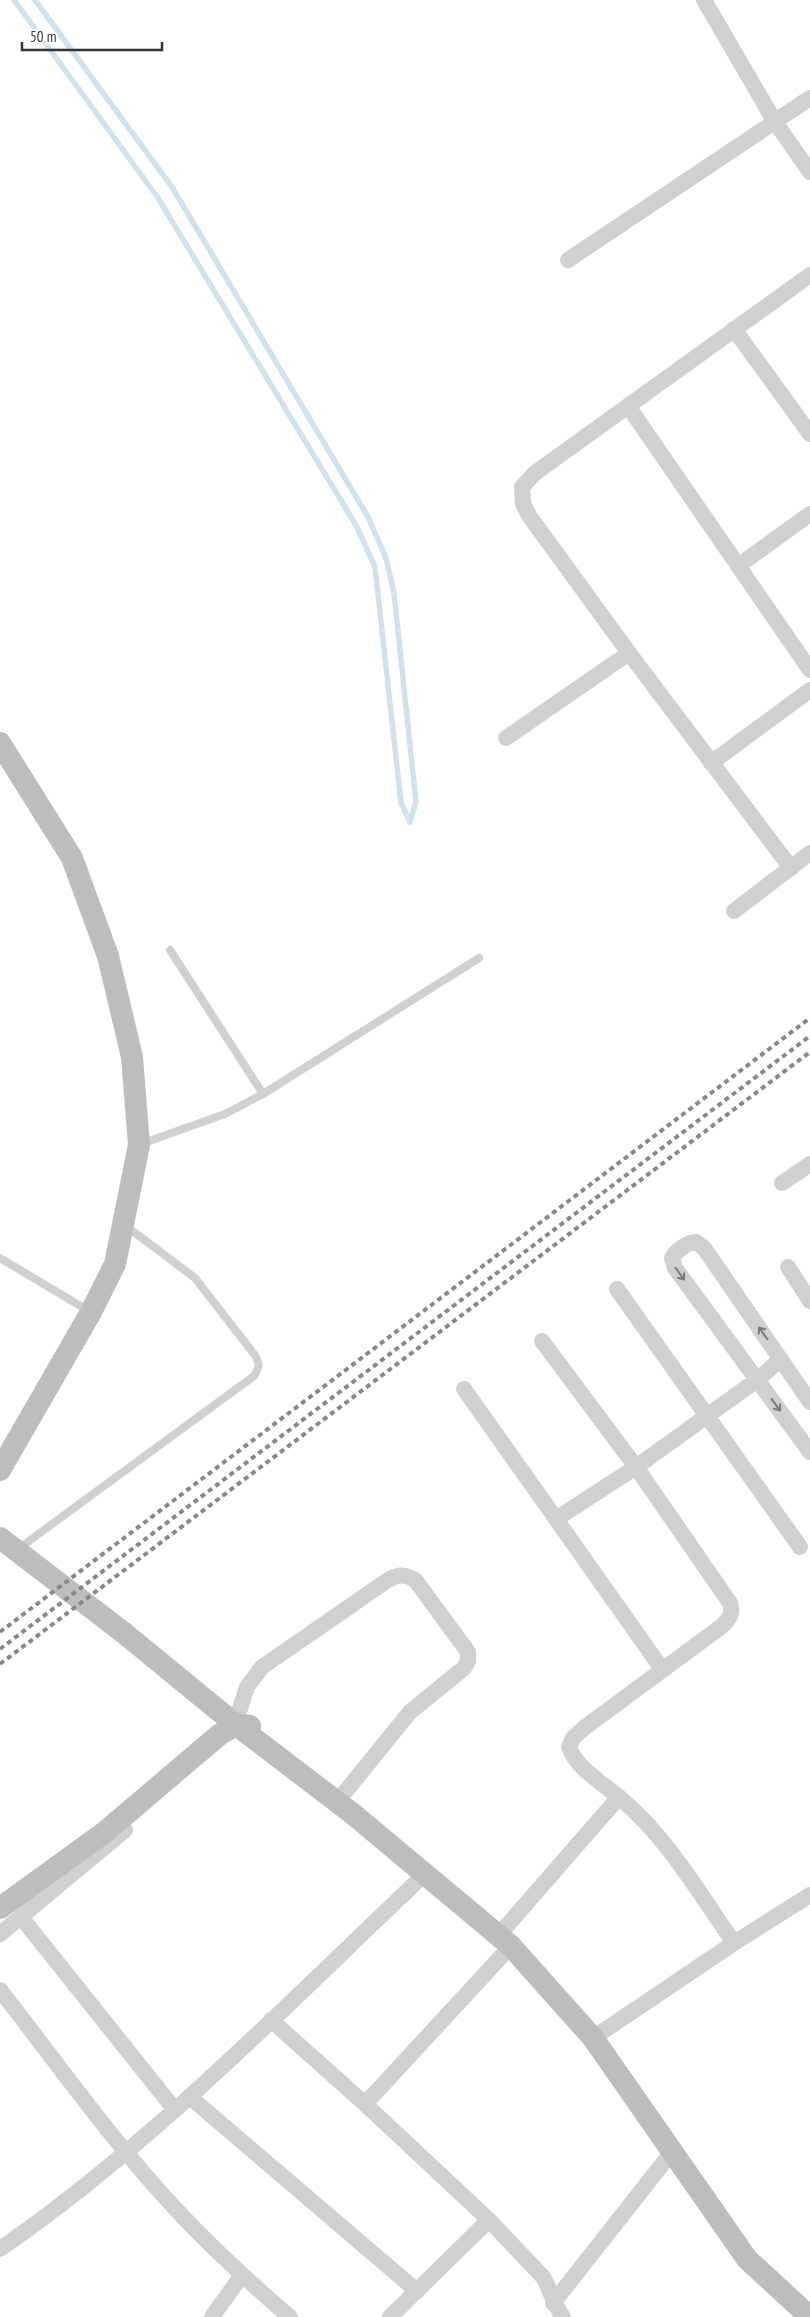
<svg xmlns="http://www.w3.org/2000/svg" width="810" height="2317" viewBox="0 0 810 2317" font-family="'PT Sans Narrow',sans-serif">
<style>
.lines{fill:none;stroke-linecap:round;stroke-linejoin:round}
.stream{stroke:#cfe2ee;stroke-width:5.5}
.lane{stroke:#d0d0d0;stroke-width:8}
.street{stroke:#d0d0d0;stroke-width:16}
.secondary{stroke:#bdbdbd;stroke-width:22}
.rail{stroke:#888;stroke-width:4;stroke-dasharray:5 4;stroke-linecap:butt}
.oneway{stroke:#7a7a7a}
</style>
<rect width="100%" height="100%" fill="#fff"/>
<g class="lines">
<!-- stream -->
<g class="stream">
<polyline points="14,0 158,198 357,527 375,567 401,803 410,822"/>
<polyline points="35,0 172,187 368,517 386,558 394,593 416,802 410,822"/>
</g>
<!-- lane -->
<g class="lane">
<polyline points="170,950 263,1094"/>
<polyline points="141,1144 225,1114 263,1094 479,958"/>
<polyline points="0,1258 89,1311"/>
<path d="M18,1549L254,1376C260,1367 260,1363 254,1354L195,1278L126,1226"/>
</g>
<!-- street -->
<g class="street">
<polyline points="704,0 775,122 810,172"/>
<polyline points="568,260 810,98"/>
<polyline points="734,329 810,434"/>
<polyline points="628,406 810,670"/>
<polyline points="738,566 810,514"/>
<polyline points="506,738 629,653"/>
<polyline points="711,763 810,690"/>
<polyline points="791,868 629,653 530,517 523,504 522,487 535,473 810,275"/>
<polyline points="734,911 810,853"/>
<polyline points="782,1183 810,1164"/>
<polyline points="788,1267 810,1301"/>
<polyline points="617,1289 800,1547"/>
<path d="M542,1341L636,1467L730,1603C733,1614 730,1618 722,1626L584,1728L573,1738L569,1747C577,1769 603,1783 620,1798C667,1837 699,1893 734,1943"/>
<polyline points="464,1389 556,1519"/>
<path d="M810,1402L704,1248L696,1242C687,1242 676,1251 672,1258L675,1268L810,1452"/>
<polyline points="662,1669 556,1519 636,1467 757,1380 781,1359"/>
<path d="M230,1731L235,1724L247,1687L262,1667L388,1580C399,1574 406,1574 416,1581L468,1652V1661L464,1668L410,1712L337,1802"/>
<polyline points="21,1917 175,2110"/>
<polyline points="0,1934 125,1830"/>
<polyline points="498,1936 619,1797"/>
<path d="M0,1990C51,2055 99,2123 154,2185C195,2232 242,2276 290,2317"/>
<path d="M271,2020L365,2104L489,2220L543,2277C551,2291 553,2303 563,2317"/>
<polyline points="593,2038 734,1943 810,1895"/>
<polyline points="190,2097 417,2291"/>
<polyline points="365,2104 511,1946"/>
<path d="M0,2249C156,2141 288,2003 425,1874"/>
<polyline points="553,2303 672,2152"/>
<polyline points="212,2317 242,2275"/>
<polyline points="390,2317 489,2220"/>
</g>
<!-- secondary -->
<g class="secondary">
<polyline points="0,743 72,858 108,956 132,1057 139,1145 115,1264 91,1312 0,1470"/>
<polyline points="0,1538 124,1633 235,1724 353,1814 511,1946 593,2038 747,2259 810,2317"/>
<path d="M0,1908L105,1832L219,1735C230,1728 238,1723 250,1726"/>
</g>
<!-- rail -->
<g class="rail">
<polyline points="0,1632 810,1018"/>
<polyline points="0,1649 810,1036"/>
<polyline points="0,1664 810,1052"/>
</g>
</g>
<!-- one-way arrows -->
<defs><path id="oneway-shaft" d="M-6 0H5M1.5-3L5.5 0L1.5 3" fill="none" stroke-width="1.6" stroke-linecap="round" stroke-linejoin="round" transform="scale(1.25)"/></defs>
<g class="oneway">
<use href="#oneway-shaft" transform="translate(680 1274) rotate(54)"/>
<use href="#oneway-shaft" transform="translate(763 1333) rotate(-125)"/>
<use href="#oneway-shaft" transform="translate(776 1405) rotate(54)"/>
</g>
<!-- scale -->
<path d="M22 42v8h140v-8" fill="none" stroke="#333333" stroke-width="2.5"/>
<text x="30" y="42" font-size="15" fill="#333333" stroke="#ffffff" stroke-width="4" paint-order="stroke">50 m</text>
</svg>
